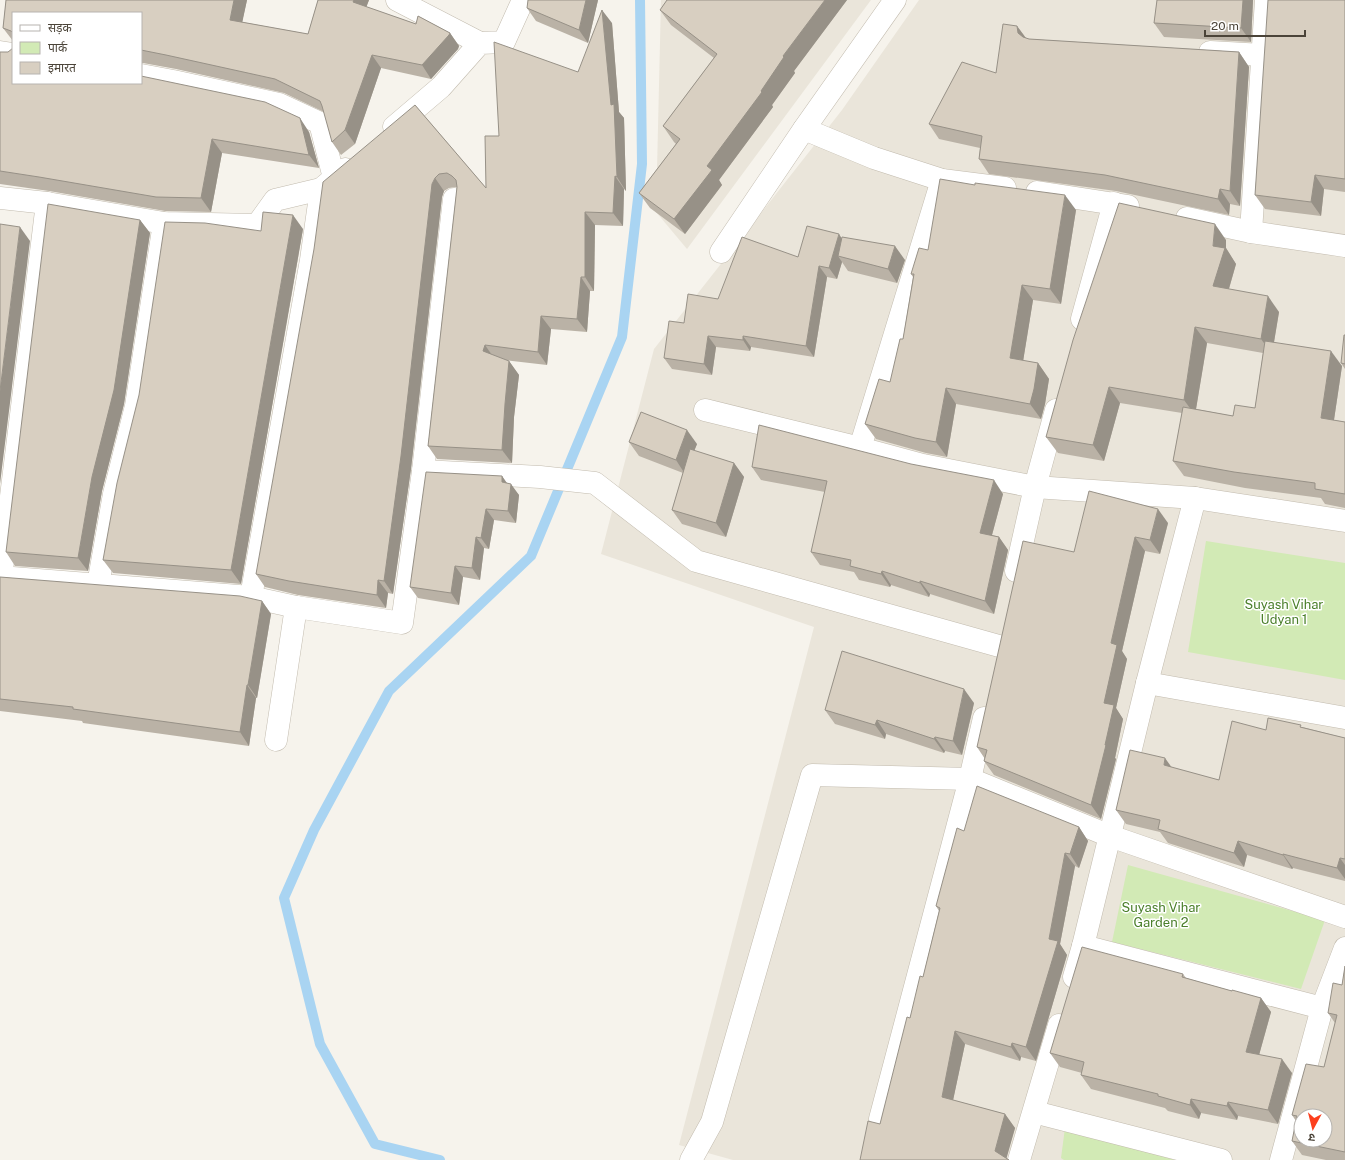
<svg xmlns="http://www.w3.org/2000/svg" width="1345" height="1160" viewBox="0 0 1345 1160" font-family="'Public Sans','Noto Sans Devanagari',sans-serif">
<style>
.residential{fill:#eae5da;fill-rule:evenodd}
.green{fill:#d2eab5}
.lines{fill:none;stroke-linecap:round;stroke-linejoin:round}
.stream{stroke:#a9d4f2;stroke-width:10}
.minor-casing{stroke:#c2bbae;stroke-width:23}
.minor{stroke:#fff;stroke-width:22}
.wall{fill:#bab2a6;fill-rule:evenodd}
.shaded-wall{fill:#979187}
.building{fill:#d8cfc1;stroke:#979187;fill-rule:evenodd}
.labels{text-anchor:middle;dominant-baseline:central;stroke-width:3;stroke-linejoin:round;paint-order:stroke}
.park-label{font-size:13px;fill:#4a7f2a;stroke:#fff}
</style>
<rect width="100%" height="100%" fill="#f6f3ec"/>
<!-- residential -->
<g class="residential">
<polygon points="661,0 871,0 687,249 656,212"/>
<path d="M919,0H1345V1160H733L679,1145L814,627L601,554L654,349L842,110ZM1301,1116H1325V1140H1301Z"/>
</g>
<!-- green -->
<g class="green">
<polygon points="1206,541 1345,563 1345,680 1188,652"/>
<polygon points="1128,865 1325,920 1301,989 1112,942"/>
<polygon points="1065,1128 1175,1160 1064,1160 1061,1158"/>
</g>
<g class="lines">
<!-- stream -->
<polyline class="stream" points="440,1160 375,1144 320,1044 284,898 314,830 389,691 531,556 622,337 642,164 640,0"/>
<!-- minor casing -->
<g class="minor-casing">
<g id="minor">
<polyline points="397,0 480,43"/>
<polyline points="0,52 13,54"/>
<polyline points="1210,52 1263,55"/>
<polyline points="141,75 173,81 279,104 320,123 334,178"/>
<polyline points="394,127 441,87 480,43 504,42 523,0"/>
<polyline points="804,129 874,158 942,180 1005,188"/>
<polyline points="1037,192 1128,206"/>
<polyline points="0,198 47,203 164,223 257,225 275,200 321,189 345,169"/>
<polyline points="1187,218 1251,232 1345,246"/>
<polyline points="1251,232 1266,0"/>
<polyline points="721,252 804,129 895,0"/>
<polyline points="1082,319 1114,203"/>
<polyline points="705,410 860,448 923,465 1035,487 1195,498 1345,521"/>
<polyline points="860,448 942,180"/>
<polyline points="423,471 540,477 595,483 696,561 999,646"/>
<polyline points="1016,571 1035,487 1056,410"/>
<polyline points="0,577 251,597 296,607 402,623 423,471 454,199"/>
<polyline points="1,578 47,203"/>
<polyline points="98,585 114,494 136,406 164,223"/>
<polyline points="251,597 311,260 321,189"/>
<polyline points="1147,683 1345,718"/>
<polyline points="276,740 296,607"/>
<polyline points="1083,946 1322,1008"/>
<polyline points="1074,977 1083,946 1147,683 1195,498"/>
<polyline points="1034,1112 1221,1160"/>
<polyline points="880,1119 970,779 984,718"/>
<polyline points="691,1160 712,1122 812,775 970,779 1110,836 1345,917"/>
<polyline points="1019,1160 1059,1025"/>
<polyline points="1281,1160 1322,1008 1345,948"/>
</g>
</g>
<!-- minor -->
<use href="#minor" class="minor"/>
</g>
<!-- wall -->
<g class="wall">
<polygon points="6,0 247,0 242,22 308,34 318,0 369,0 366,7 416,24 418,16 450,33 459,46 458,49 431,79 381,68 355,144 341,155 332,142 324,112 284,93 176,69 143,63 141,63 141,13 13,13 13,41 3,28"/>
<polygon points="598,0 588,43 536,21 527,8"/>
<polygon points="667,0 847,0 794,71 795,73 772,105 773,107 719,180 722,185 685,234 650,208 639,193 676,144 674,142 663,126 714,58 671,25 660,10"/>
<polygon points="1157,0 1253,0 1251,42 1164,37 1154,23"/>
<polygon points="1345,0 1345,192 1324,189 1321,216 1265,209 1255,195 1266,42"/>
<polygon points="612,23 619,112 624,118 626,191 624,189 623,226 595,225 594,291 590,291 587,332 551,329 547,365 504,360 509,361 519,375 514,417 512,463 437,459 428,446 457,187 456,187 449,188 444,191 442,197 411,469 393,594 388,593 386,608 298,595 265,587 256,574 415,105 486,188 499,136 578,72"/>
<polygon points="1017,26 1026,38 1029,39 1239,52 1249,67 1240,206 1230,204 1229,215 1116,191 989,174 979,159 980,148 939,139 929,124 996,73"/>
<polygon points="0,52 309,132 319,168 222,153 211,212 165,211 49,191 0,184"/>
<polygon points="1076,210 1061,304 1033,300 1023,361 1038,363 1049,379 1045,404 1041,419 956,404 947,457 926,453 876,439 865,424 890,382 903,339 913,277 911,274 928,250"/>
<polygon points="140,220 150,233 124,404 102,491 88,571 15,566 6,552"/>
<polygon points="303,229 241,584 113,573 103,560 261,231"/>
<polygon points="842,238 905,260 897,283 848,271 842,262 837,279 827,277 814,357 751,347 750,351 716,347 712,375 672,369 664,358 684,323 718,299 798,257"/>
<path d="M1226,240V248L1236,264L1229,289L1279,312L1274,342L1342,366L1334,420L1345,422V508L1325,504L1321,498L1245,488L1184,476L1173,461L1182,413L1120,403L1104,461L1058,453L1046,437ZM1207,343L1263,353L1255,408L1233,416L1196,409Z"/>
<polygon points="1345,335 1345,369 1341,363"/>
<polygon points="629,442 697,444 694,451 734,463 744,477 726,537 682,524 672,510 683,473 639,456"/>
<polygon points="752,467 1003,494 992,535 999,537 1008,550 994,614 930,594 929,597 891,585 890,587 859,580 854,572 820,565 811,552 825,492 761,480"/>
<polygon points="502,476 507,483 519,495 516,523 494,520 489,549 484,548 480,580 463,577 459,605 418,598 410,587"/>
<polygon points="1168,523 1160,554 1145,551 1122,651 1127,659 1116,708 1123,719 1115,758 1116,759 1101,819 994,775 984,761 985,759 977,747 1074,552"/>
<polygon points="0,577 262,601 271,614 257,698 256,698 249,746 83,723 82,721 0,711"/>
<polygon points="974,703 962,755 945,751 944,753 886,734 885,739 835,724 825,710"/>
<polygon points="1302,727 1345,738 1345,881 1293,868 1292,869 1247,855 1244,867 1168,843 1160,832 1126,824 1116,810 1172,768 1219,780 1266,730"/>
<polygon points="1079,827 1088,841 1079,868 1075,866 1060,944 1067,955 1036,1061 1021,1057 1020,1061 965,1044 953,1100 1005,1114 1015,1128 1006,1158 880,1124 910,1018 923,977 939,911 936,906 964,831"/>
<polygon points="1345,966 1345,1160 1326,1160 1302,1155 1292,1141 1296,1121 1292,1115 1324,1067 1335,1023 1328,1013 1342,985"/>
<polygon points="1183,974 1186,978 1232,991 1261,998 1271,1012 1259,1055 1292,1073 1278,1124 1238,1116 1237,1120 1201,1113 1199,1119 1168,1111 1165,1108 1091,1089 1081,1075 1082,1073 1060,1067 1050,1053"/>
</g>
<!-- shaded-wall -->
<g class="shaded-wall">
<polygon points="234,0 247,0 240,33 230,20"/>
<polygon points="354,0 369,0 363,16 353,2"/>
<polygon points="586,0 598,0 588,43 579,30"/>
<polygon points="825,0 847,0 794,71 795,73 772,105 773,107 719,180 722,185 685,234 674,219 707,166 761,91 783,56"/>
<polygon points="1243,0 1253,0 1251,42 1241,28"/>
<polygon points="602,10 612,23 619,112 624,118 626,191 617,177"/>
<polygon points="1017,26 1028,41 1029,48 1018,33"/>
<polygon points="450,33 459,46 458,49 431,79 422,65"/>
<polygon points="1239,52 1249,67 1240,206 1230,191"/>
<polygon points="372,55 381,68 355,144 345,130"/>
<polygon points="300,118 309,132 319,168 309,155"/>
<polygon points="212,139 222,153 211,212 201,198"/>
<polygon points="1315,175 1324,189 1321,216 1311,202"/>
<polygon points="615,176 624,189 623,226 613,213"/>
<polygon points="435,178 444,191 442,197 411,469 393,594 384,581 432,184"/>
<polygon points="1220,189 1230,204 1229,215 1218,199"/>
<polygon points="1065,195 1076,210 1061,304 1050,289"/>
<polygon points="585,212 595,225 594,291 585,277"/>
<polygon points="293,215 303,229 241,584 231,570"/>
<polygon points="140,220 150,233 124,404 102,491 88,571 78,558 92,477"/>
<polygon points="1215,224 1226,240 1226,248 1236,264 1225,302 1213,286 1213,246"/>
<polygon points="20,227 30,241 0,484 0,391"/>
<polygon points="839,234 846,245 838,256 842,262 837,279 829,268"/>
<polygon points="895,246 905,260 897,283 888,269"/>
<polygon points="819,266 827,277 814,357 806,346"/>
<polygon points="581,277 590,291 587,332 577,319"/>
<polygon points="1022,285 1033,300 1021,374 1010,358"/>
<polygon points="1268,296 1279,312 1272,354 1261,339"/>
<polygon points="541,316 551,329 547,365 538,352"/>
<polygon points="1195,327 1207,343 1195,415 1184,400"/>
<polygon points="708,336 716,347 712,375 704,364"/>
<polygon points="743,336 751,347 750,351 743,340"/>
<polygon points="485,345 494,358 483,351"/>
<polygon points="1331,351 1342,366 1332,433 1321,418"/>
<polygon points="509,361 519,375 514,417 512,463 502,450 505,404"/>
<polygon points="1038,363 1049,379 1045,404 1041,419 1030,404"/>
<polygon points="1109,387 1120,403 1104,461 1093,445"/>
<polygon points="946,388 956,404 947,457 936,442"/>
<polygon points="687,430 697,444 685,474 676,460"/>
<polygon points="734,463 744,477 726,537 716,523"/>
<polygon points="502,476 510,488 511,484 519,495 516,523 508,511 502,482"/>
<polygon points="994,480 1003,494 989,546 980,533"/>
<polygon points="486,509 494,520 489,549 481,538"/>
<polygon points="1158,509 1168,523 1160,554 1150,540"/>
<polygon points="476,537 484,548 480,580 472,568"/>
<polygon points="999,537 1008,550 994,614 985,601"/>
<polygon points="1135,537 1145,551 1122,651 1127,659 1116,708 1123,719 1115,758 1116,759 1101,819 1091,805 1105,745 1104,703 1111,643"/>
<polygon points="455,566 463,577 459,605 451,593"/>
<polygon points="882,571 891,585 890,587 881,574"/>
<polygon points="378,580 388,593 386,608 377,595"/>
<polygon points="920,581 930,594 929,597 920,583"/>
<polygon points="262,601 271,614 257,698 248,685"/>
<polygon points="247,685 256,698 249,746 240,732"/>
<polygon points="964,689 974,703 962,755 953,741"/>
<polygon points="877,720 886,734 885,739 875,725"/>
<polygon points="935,737 945,751 944,753 934,739"/>
<polygon points="1165,758 1175,772 1164,765"/>
<polygon points="1079,827 1088,841 1079,868 1070,854"/>
<polygon points="1238,841 1247,855 1244,867 1234,853"/>
<polygon points="1065,853 1075,866 1060,944 1067,955 1036,1061 1026,1047 1049,939"/>
<polygon points="1283,854 1293,868 1292,869 1283,855"/>
<polygon points="1340,858 1345,865 1345,879 1337,868"/>
<polygon points="1261,998 1271,1012 1256,1066 1246,1052"/>
<polygon points="955,1031 965,1044 951,1110 942,1097"/>
<polygon points="1012,1043 1021,1057 1020,1061 1011,1047"/>
<polygon points="1282,1059 1292,1073 1278,1124 1268,1110"/>
<polygon points="1191,1099 1201,1113 1199,1119 1190,1105"/>
<polygon points="1228,1102 1238,1116 1237,1120 1227,1106"/>
<polygon points="1005,1114 1015,1128 1006,1160 995,1151"/>
</g>
<!-- building -->
<g class="building">
<polygon points="6,0 234,0 230,20 308,34 318,0 354,0 353,2 416,24 418,16 450,33 449,35 422,65 372,55 345,130 332,142 322,106 320,101 275,79 166,55 141,50 141,13 13,13 13,33 11,31 3,28"/>
<polygon points="528,0 586,0 579,30 527,8"/>
<polygon points="667,0 825,0 783,56 784,57 761,91 762,92 707,166 712,170 674,219 639,193 680,139 663,126 717,54 660,10"/>
<polygon points="1157,0 1243,0 1241,28 1154,23"/>
<polygon points="1268,0 1345,0 1345,179 1315,175 1311,202 1255,195"/>
<polygon points="602,10 611,105 614,104 617,177 615,176 613,213 585,212 585,277 581,277 577,319 541,316 538,352 485,345 483,351 509,361 505,404 502,450 428,446 457,187 456,180 452,176 447,173 439,174 435,178 432,184 401,456 384,581 378,580 377,595 289,581 256,574 314,249 323,182 415,105 486,188 485,136 499,136 494,42 578,72"/>
<polygon points="1003,24 1017,26 1018,33 1023,37 1029,39 1239,52 1230,191 1220,189 1218,199 1105,175 979,159 982,136 929,124 962,62 996,73"/>
<polygon points="13,48 13,83 141,83 141,76 265,102 300,118 309,155 212,139 201,198 156,197 39,177 0,171 0,52 8,52"/>
<polygon points="940,179 975,185 975,183 1065,195 1050,289 1022,285 1010,358 1038,363 1034,389 1030,404 946,388 936,442 915,438 865,424 879,379 890,382 900,339 903,339 914,274 911,274 919,248 928,250"/>
<polygon points="1119,203 1215,224 1213,246 1225,248 1213,286 1268,296 1261,339 1195,327 1184,400 1109,387 1093,445 1046,437 1073,340"/>
<polygon points="48,204 140,220 114,390 92,477 78,558 6,552"/>
<polygon points="263,212 293,215 231,570 103,560 117,483 139,395 165,222 205,223 261,231"/>
<polygon points="0,224 20,227 0,391"/>
<polygon points="807,226 839,234 829,268 819,266 806,346 743,336 743,340 708,336 704,364 664,358 669,321 684,323 688,294 718,299 742,237 798,257"/>
<polygon points="842,237 895,246 888,269 838,256"/>
<polygon points="1344,335 1345,335 1345,364 1341,363"/>
<polygon points="1265,341 1331,351 1321,418 1345,422 1345,494 1315,489 1315,483 1234,472 1173,461 1183,407 1233,416 1235,405 1255,408"/>
<polygon points="641,412 687,430 676,460 629,442"/>
<polygon points="759,425 911,464 994,480 980,533 999,537 985,601 920,581 920,583 882,571 881,574 850,566 851,560 811,552 827,481 752,467"/>
<polygon points="690,449 734,463 716,523 672,510"/>
<polygon points="426,472 502,476 502,482 511,484 508,511 486,509 481,538 476,537 472,568 455,566 451,593 410,587"/>
<polygon points="1089,491 1158,509 1150,540 1135,537 1111,643 1117,645 1104,703 1114,705 1105,745 1106,745 1091,805 984,761 987,750 977,747 1023,541 1074,552"/>
<polygon points="0,577 240,596 262,601 248,685 247,685 240,732 73,709 73,707 0,699"/>
<polygon points="842,651 964,689 953,741 935,737 934,739 877,720 875,725 825,710"/>
<polygon points="1268,718 1301,725 1300,727 1345,738 1345,859 1340,858 1337,868 1283,854 1283,855 1238,841 1234,853 1158,829 1160,820 1116,810 1130,750 1165,758 1164,765 1219,780 1232,721 1266,730"/>
<polygon points="977,786 1079,827 1070,854 1065,853 1049,939 1058,941 1026,1047 1012,1043 1011,1047 955,1031 942,1097 1005,1114 995,1151 1009,1160 860,1160 868,1121 880,1124 907,1017 910,1018 920,976 923,977 940,908 936,906 957,828 964,831"/>
<polygon points="1082,947 1183,974 1182,977 1232,991 1232,990 1261,998 1246,1052 1282,1059 1268,1110 1228,1102 1227,1106 1191,1099 1190,1105 1158,1096 1158,1094 1081,1075 1084,1062 1050,1053"/>
<path d="M1345,966V1152L1292,1141L1297,1116L1292,1115L1306,1064L1324,1067L1337,1015L1328,1013L1333,983L1342,985ZM1301,1116H1325V1140H1301Z"/>
</g>
<g class="labels">
<!-- park labels -->
<g class="park-label">
<text x="1284" y="604">Suyash Vihar<tspan x="1284" dy="15">Udyan 1</tspan></text>
<text x="1161" y="907">Suyash Vihar<tspan x="1161" dy="15">Garden 2</tspan></text>
</g>
</g>
<!-- legend -->
<rect x="12" y="12" width="130" height="72" fill="#ffffff" stroke="#b7b4b0"/>
<rect x="20" y="25" width="20" height="6" fill="#ffffff" stroke="#b7b4b0"/>
<text x="48" y="32" font-size="12" fill="#4b4439">सड़क</text>
<rect x="20" y="42" width="20" height="12" fill="#d2eab5" stroke="#b7b4b0"/>
<text x="48" y="52" font-size="12" fill="#4b4439">पार्क</text>
<rect x="20" y="62" width="20" height="12" fill="#d8cfc1" stroke="#b7b4b0"/>
<text x="48" y="72" font-size="12" fill="#4b4439">इमारत</text>
<!-- north arrow -->
<g transform="translate(1313 1128) rotate(187)"><circle r="19" fill="#ffffff" stroke="#b7b4b0"/>
<path d="M0-3L7 15L0 10L-7 15Z" fill="#fc3f1d"/>
<text y="-6" font-size="11" font-weight="bold" text-anchor="middle" fill="#4b4439">उ</text>
</g>
<!-- scale -->
<path d="M1205 30v6h100v-6" fill="none" stroke="#4b4439" stroke-width="2"/>
<text x="1211" y="30" font-size="12" fill="#4b4439" stroke="#ffffff" stroke-width="3" paint-order="stroke">20 m</text>
</svg>
